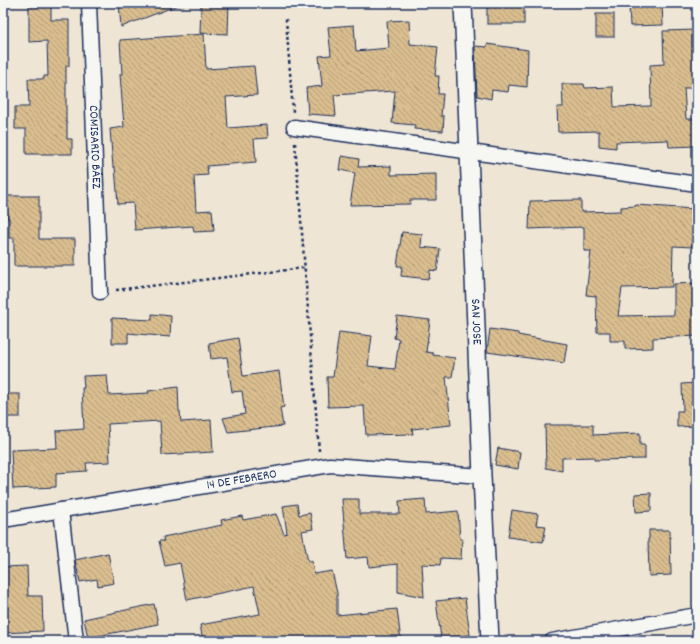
<svg xmlns="http://www.w3.org/2000/svg" width="700" height="644" viewBox="0 0 700 644" font-family="Dekko,sans-serif">
<style>
.building{fill:url(#building-back-hatch);stroke:#1b2f5e}
.lines{fill:none;stroke-linecap:round;stroke-linejoin:round}
.minor-casing{stroke:#1b2f5e;stroke-width:17}
.tertiary-casing{stroke:#1b2f5e;stroke-width:20}
.path{stroke:#1b2f5e;stroke-width:2.5;stroke-dasharray:3 3;stroke-linecap:butt}
.minor{stroke:#f6f6f2;stroke-width:14}
.tertiary{stroke:#f6f6f2;stroke-width:17}
.labels{text-anchor:middle;dominant-baseline:central;stroke-width:3;stroke-linejoin:round;paint-order:stroke}
.street-label{font-size:13px;fill:#1b2f5e;stroke:#f6f6f2}
</style>
<defs>
<pattern id="building-back-hatch" width="6" height="6" patternUnits="userSpaceOnUse"><rect width="6" height="6" fill="#dabe8f"/><path d="M-1 5l2 2M0 0l6 6M5-1l2 2" fill="none" stroke="#b09b78"/></pattern>
</defs>
<rect width="100%" height="100%" fill="#eee5d4"/>
<filter id="ink" filterUnits="userSpaceOnUse"><feTurbulence type="fractalNoise" baseFrequency=".025" numOctaves="2"/><feDisplacementMap in="SourceGraphic" scale="8" xChannelSelector="R" yChannelSelector="G"/><feConvolveMatrix kernelMatrix="1 2 1 2 8 2 1 2 1" color-interpolation-filters="sRGB"/></filter>
<g filter="url(#ink)">
<!-- building -->
<g class="building">
<polygon points="29,3 51,3 51,20 69,20 69,66 66,66 66,122 67,122 67,139 72,139 72,154 26,154 26,129 15,129 15,107 29,107 28,79 44,79 44,76 48,76 47,41 29,42"/>
<polygon points="119,3 181,3 181,4 121,27"/>
<polygon points="201,3 229,3 228,34 200,33"/>
<rect x="487" y="3" width="37" height="21"/>
<polygon points="662,4 663,25 630,26 629,5"/>
<rect x="596" y="14" width="18" height="23"/>
<polygon points="409,20 410,44 438,47 435,76 439,76 438,94 443,94 441,116 444,116 443,131 414,129 415,125 392,123 395,91 334,95 336,116 308,114 306,88 322,86 319,56 331,55 328,27 354,25 356,51 389,48 387,21"/>
<polygon points="697,30 697,68 694,68 694,88 684,88 686,119 697,119 697,146 669,147 668,140 616,142 616,148 599,146 599,131 558,132 557,107 563,107 562,84 584,84 585,88 613,87 614,107 651,106 650,65 664,64 663,31"/>
<polygon points="204,34 206,69 254,66 257,95 226,97 228,128 267,125 268,138 254,139 256,162 207,166 208,175 194,176 196,211 212,210 214,231 194,232 193,226 135,230 133,203 118,204 115,167 113,167 110,129 124,127 120,74 122,74 120,40"/>
<polygon points="487,44 528,50 527,87 509,85 508,92 492,90 491,99 477,96 475,46 487,47"/>
<polygon points="342,156 359,159 358,167 391,166 391,175 436,174 436,200 410,200 410,204 350,205 355,173 340,170"/>
<polygon points="7,196 39,196 39,239 75,239 75,266 14,266 14,238 9,238 9,218 7,218"/>
<polygon points="581,200 581,212 621,211 621,207 636,206 636,205 694,209 692,247 673,246 672,287 622,288 618,316 674,315 674,284 697,283 697,336 653,338 653,348 625,349 625,341 610,341 610,332 597,332 596,296 586,295 591,251 584,251 584,227 529,229 530,201"/>
<polygon points="402,232 422,234 421,247 440,249 437,271 430,270 429,279 401,276 402,266 397,266"/>
<polygon points="152,314 171,316 170,337 128,333 128,343 112,343 112,318 152,320"/>
<polygon points="397,316 430,320 426,352 433,353 433,355 455,358 452,377 446,377 451,425 412,429 413,434 366,435 364,406 328,407 327,377 333,377 339,332 372,336 368,366 395,369 399,339 394,338"/>
<polygon points="490,329 518,333 518,335 567,344 564,363 487,352"/>
<polygon points="238,338 243,376 279,371 284,407 280,408 283,426 228,432 223,418 245,414 242,391 232,392 227,357 211,359 209,343"/>
<polygon points="107,375 109,395 149,393 148,391 178,387 179,411 180,411 181,422 211,420 213,452 162,455 160,421 108,424 110,462 86,463 87,471 56,473 56,487 13,489 11,450 57,448 56,431 84,429 82,388 84,388 83,376"/>
<polygon points="697,383 697,426 677,427 677,411 683,411 682,384"/>
<rect x="3" y="394" width="17" height="23"/>
<polygon points="545,425 593,425 593,435 640,433 640,445 645,445 645,459 594,460 594,457 562,458 562,471 546,468"/>
<polygon points="498,448 520,452 518,469 495,465"/>
<polygon points="651,493 651,511 636,512 635,494"/>
<polygon points="342,499 359,499 359,514 400,514 399,501 425,499 426,514 458,511 460,539 462,539 461,559 441,558 440,565 422,564 424,597 398,592 398,564 369,567 368,557 347,559"/>
<polygon points="297,504 299,515 310,513 313,529 302,531 308,562 312,561 314,574 332,571 337,593 337,615 397,609 401,641 374,641 373,639 353,641 203,641 200,625 260,614 254,586 187,600 180,563 165,566 159,541 164,541 163,537 222,525 221,520 242,516 243,520 276,514 284,534 287,533 283,506"/>
<polygon points="512,510 538,514 536,525 546,526 543,542 508,537"/>
<polygon points="649,530 670,530 671,575 649,576 648,539 649,539"/>
<polygon points="108,553 114,583 98,586 97,579 80,582 75,560"/>
<polygon points="27,566 28,596 42,596 43,631 3,633 3,567"/>
<polygon points="465,598 470,635 441,638 436,601"/>
<polygon points="154,604 158,624 88,638 84,619"/>
</g>
<g class="lines">
<!-- minor casing -->
<g class="minor-casing">
<g id="minor">
<path id="s1" d="M89,3L100,292"/>
<polyline points="294,127 697,184"/>
<polyline points="61,510 76,641"/>
<path id="s2" d="M3,520L330,465L482,476"/>
<polyline points="552,641 697,615"/>
</g>
</g>
<!-- tertiary casing -->
<g class="tertiary-casing">
<g id="tertiary">
<path id="s3" d="M463,3L482,476L490,641"/>
</g>
</g>
<!-- path -->
<g class="path">
<polyline points="286,19 293,112"/>
<polyline points="295,143 319,451"/>
<polyline points="116,290 304,268"/>
</g>
<!-- minor -->
<use href="#minor" class="minor"/>
<!-- tertiary -->
<use href="#tertiary" class="tertiary"/>
</g>
</g>
<g class="labels">
<!-- street labels -->
<g class="street-label">
<text stroke="none"><textPath href="#s1" startOffset="144">COMISARIO BÁEZ</textPath></text>
<text stroke="none"><textPath href="#s3" startOffset="319">SAN JOSE</textPath></text>
<text stroke="none"><textPath href="#s2" startOffset="242">14 DE FEBRERO</textPath></text>
</g>
</g>
<!-- margin -->
<rect width="700" height="644" fill="none" stroke="#f6f6f2" stroke-width="16"/>
<rect x="8" y="8" width="684" height="628" fill="none" stroke="#1b2f5e" stroke-width="1.5" filter="url(#ink)"/>
</svg>
